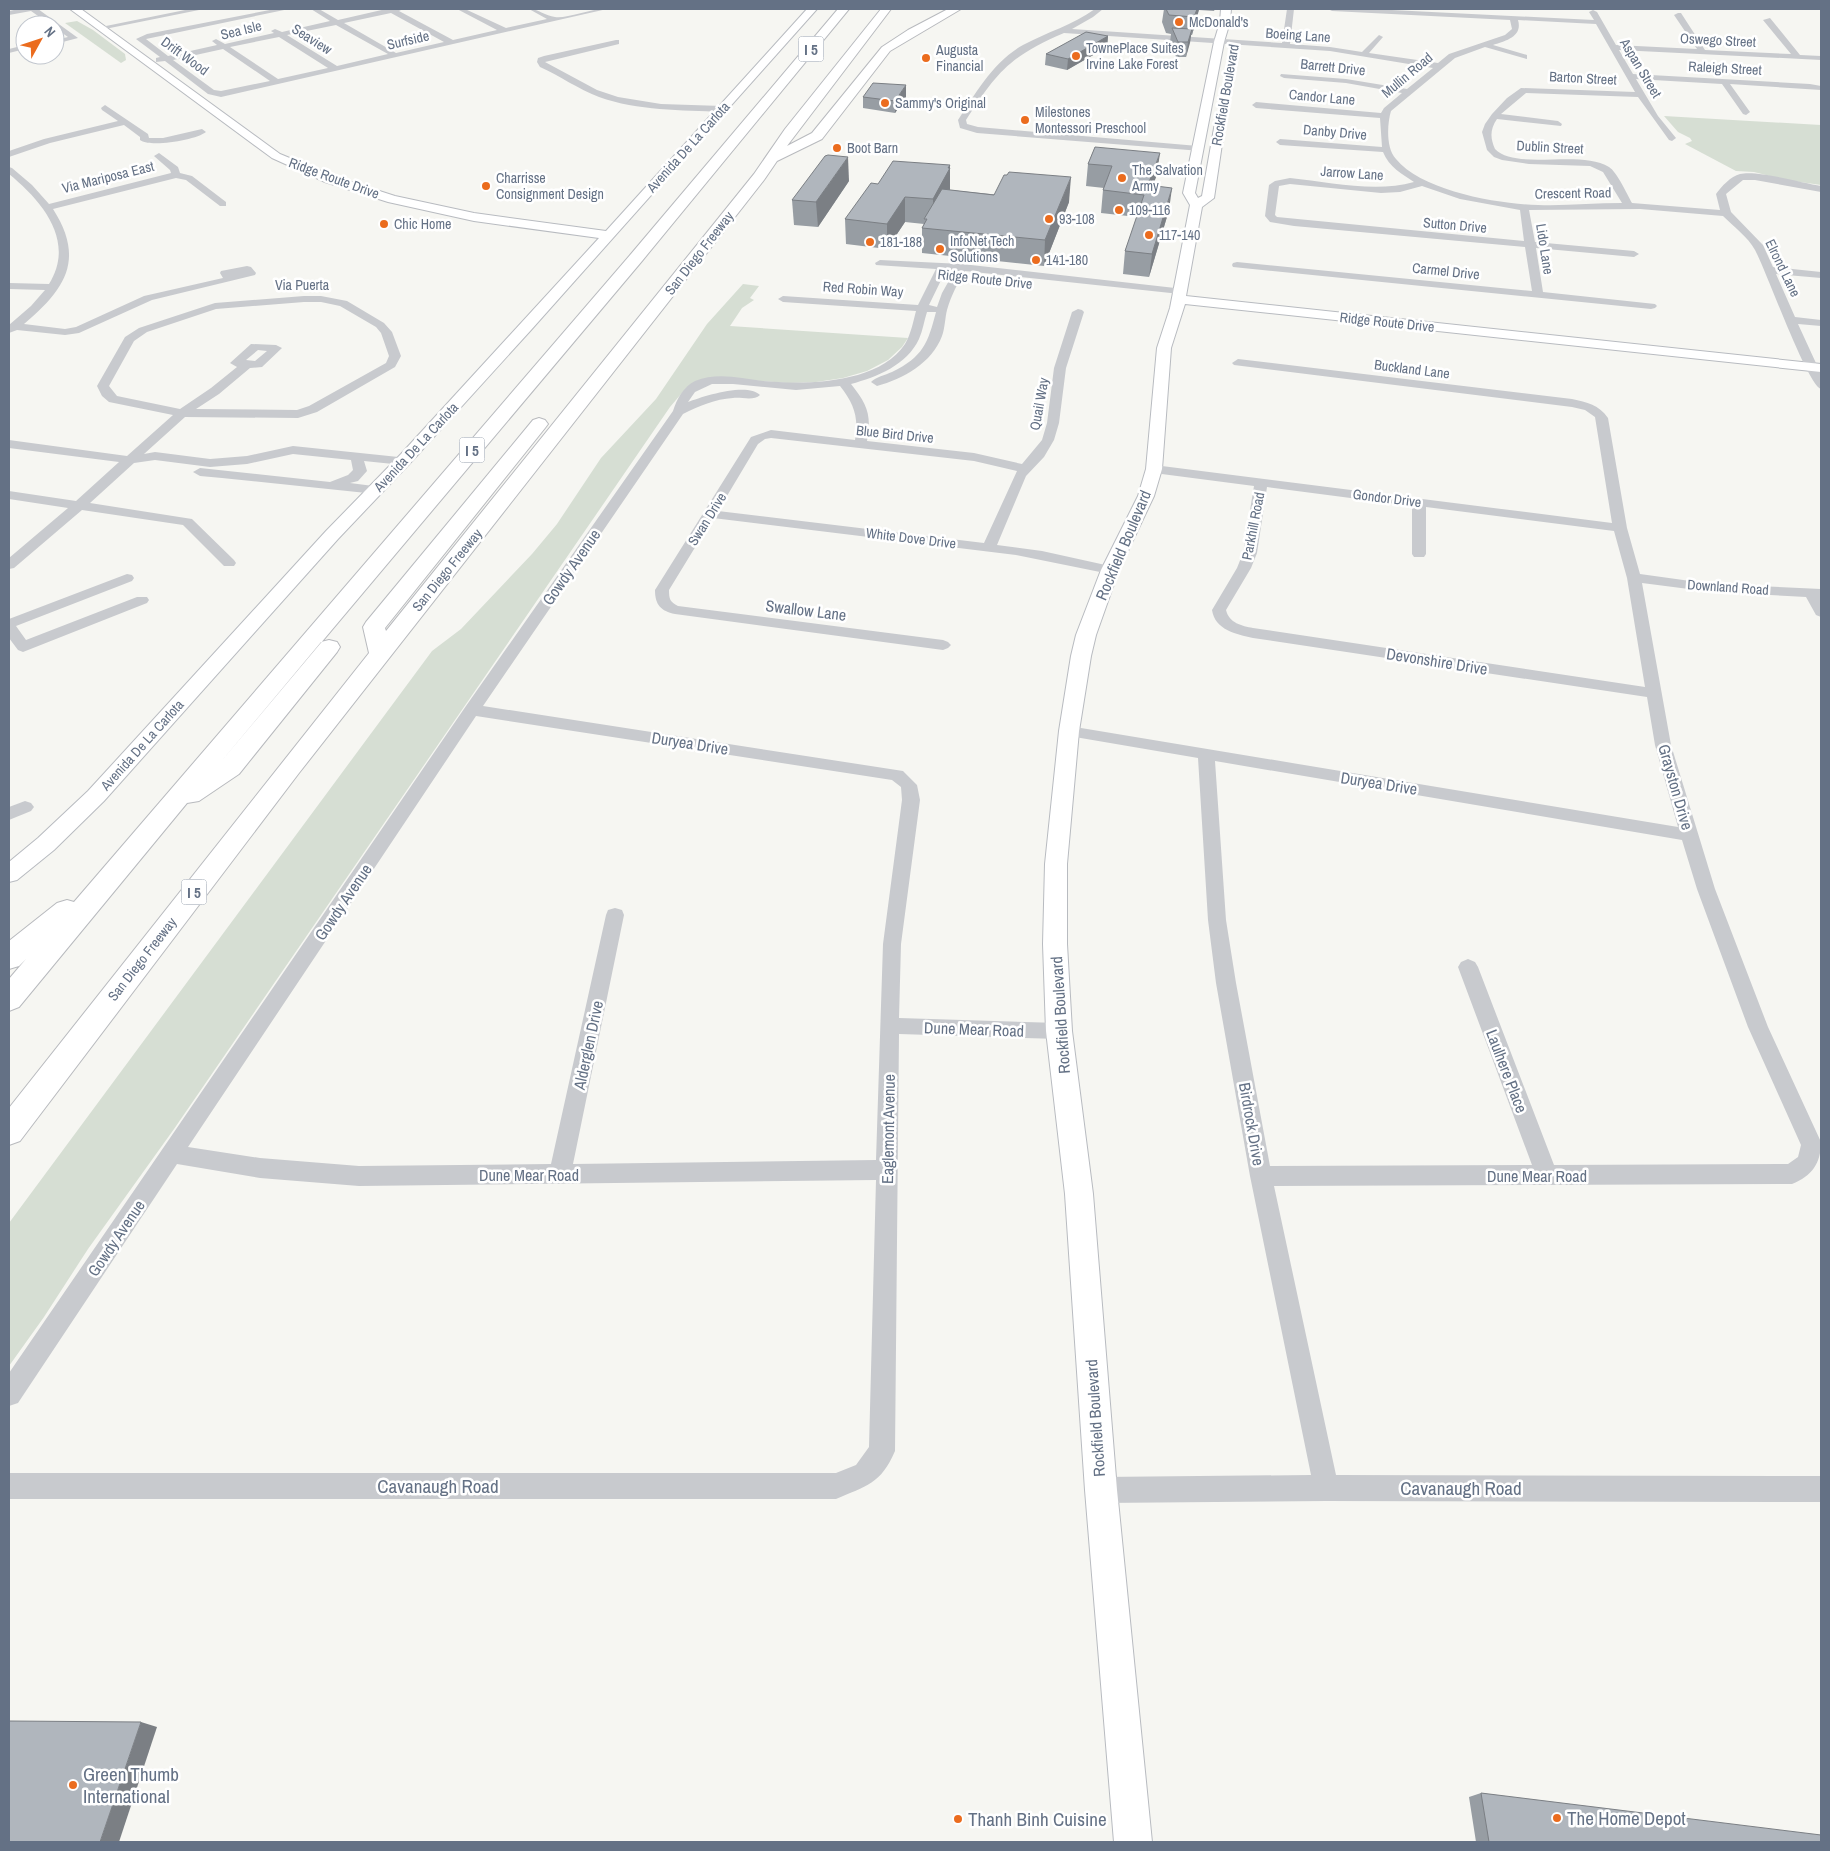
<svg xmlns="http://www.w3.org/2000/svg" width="1830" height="1851" viewBox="0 0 1830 1851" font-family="'Archivo Narrow',sans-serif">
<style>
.green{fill:#d6ded3}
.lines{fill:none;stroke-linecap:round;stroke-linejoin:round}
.major-casing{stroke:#b8bbc0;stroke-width:2}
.highway-casing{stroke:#b8babe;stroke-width:2}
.minor{fill:#c8cace;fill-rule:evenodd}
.major{fill:#fff;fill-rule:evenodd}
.highway{fill:#fff;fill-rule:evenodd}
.wall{fill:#979da3}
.shaded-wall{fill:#7b7f84}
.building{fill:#b0b6bd;stroke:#7b7f84}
.poi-dot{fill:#eb6c1e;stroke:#fff;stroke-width:2}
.labels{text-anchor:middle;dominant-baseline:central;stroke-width:5;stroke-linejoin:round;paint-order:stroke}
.far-poi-label{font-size:14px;fill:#647185;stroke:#fff;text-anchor:start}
.far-street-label{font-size:14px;fill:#647185;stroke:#fff}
.shield{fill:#fff;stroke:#929caa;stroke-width:1}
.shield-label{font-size:15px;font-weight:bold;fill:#647185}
.street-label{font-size:16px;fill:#647185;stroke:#fff}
.near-street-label{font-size:19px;fill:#647185;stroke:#fff}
.near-poi-label{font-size:19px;fill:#647185;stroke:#fff;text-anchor:start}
</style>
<rect width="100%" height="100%" fill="#f6f6f2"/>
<!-- green -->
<g class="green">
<polygon points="77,21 93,30 125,54 126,60 121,63 65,23"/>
<polygon points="1664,116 1821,125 1821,185 1786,180 1754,172 1736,171 1685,144 1692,141 1690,138 1678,132"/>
<polygon points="743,284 759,286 750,298 754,300 742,308 730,326 908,338 902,347 888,360 867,371 843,378 816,382 787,383 721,378 687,387 670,407 174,1129 88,1249 44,1317 9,1366 9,1223 432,651 461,629 532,554 557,524 601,458 656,399 707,324"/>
</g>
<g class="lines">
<!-- major casing -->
<g class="major-casing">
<g id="major">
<polygon points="70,9 81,9 280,154 333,176 395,196 474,213 606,231 807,9 817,9 531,330 413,460 338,539 104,801 54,850 17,880 9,882 9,862 38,838 88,791 326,531 401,454 599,238 474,221 388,202 325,182 272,158"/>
<polygon points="1221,9 1231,9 1230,22 1224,42 1195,193 1198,198 1202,196 1216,117 1221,114 1226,117 1214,198 1202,207 1186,296 1821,364 1821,372 1185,304 1171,348 1162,469 1154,496 1119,570 1096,635 1091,656 1079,731 1067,864 1067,944 1072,1031 1093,1194 1117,1490 1152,1842 1114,1842 1085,1490 1065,1194 1046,1031 1043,944 1045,864 1059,731 1071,656 1076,635 1101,570 1138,496 1146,469 1157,348 1170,308 1190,205 1183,193 1214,42 1220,22"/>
</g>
</g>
<!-- highway casing -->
<g class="highway-casing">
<g id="highway">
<polygon points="838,9 849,9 642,261 219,764 321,642 329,640 337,642 340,647 337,652 239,774 199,801 187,803 19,1007 9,1011 9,979 26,959 19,966 9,969 9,941 57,903 67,900 74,902 631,254"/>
<polygon points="881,9 891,9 787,146 812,133 882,47 908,30 948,9 961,9 890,51 822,139 777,161 764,180 299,773 20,1141 9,1145 9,1108 369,653 363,627 366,622 533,420 539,418 545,420 548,424 545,428 385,628 386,631 754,174 785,129"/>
</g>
</g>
<!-- minor -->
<g class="minor">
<polygon points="19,9 38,9 78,38 55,44 55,40 68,37 55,28 55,25 51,25 31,11 9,15 9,11"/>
<polygon points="190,9 204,9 100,30 96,28"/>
<path d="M275,9H289L146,39L168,56L217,45L212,41L216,39L225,44L274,33L271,31L275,29L282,32L330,21L311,9H319L338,20L386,9H403L399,11L453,40L497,30L457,9H465L506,28L547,19L529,9C539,9 545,16 555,17C566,19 591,8 607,9L221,97L208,94L165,61L156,62V58L160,57L136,39L147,34ZM391,13L444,42L396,53L344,23ZM336,25L388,54L337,66L287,35ZM279,37L328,68L278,79L230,47ZM223,49L270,81L221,91L214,90L173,60Z"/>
<path d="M1095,9H1103L1093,17L1072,29L1282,43L1287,9H1294L1290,44L1330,47L1362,52L1379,35L1383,37L1369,53L1438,63L1449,54L1505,35L1512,29L1510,20L1332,11L1328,9H1372L1594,20L1589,12L1593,10L1597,12L1616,45L1697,49L1674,15L1678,13H1681L1705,50L1791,54L1763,20L1770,18L1800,55L1821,56V60L1619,50L1633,74L1810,84L1821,86V90L1730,84L1750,112L1746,115L1743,114L1722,84L1636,79L1658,116L1676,138L1672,141L1669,140L1638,97L1526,93L1501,114L1558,121L1562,124L1561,126L1497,119C1490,129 1490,138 1495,149C1517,171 1580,149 1609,167C1617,172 1627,194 1632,203L1720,210L1716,194C1721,187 1731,176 1740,174C1758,170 1802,183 1821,186V192L1755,180H1743L1726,194L1731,212L1763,245L1773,267L1821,272V278L1776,274L1795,317L1821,320V326L1798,324L1821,374V389C1807,385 1766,270 1755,250C1748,237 1733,226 1723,216L1640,209L1529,210L1535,242L1634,251L1639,254L1634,257L1536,248L1543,292L1655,304L1657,306L1655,308L1651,309L1233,267L1232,265L1233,263L1237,262L1532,291L1525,247L1294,226L1270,222L1265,216L1269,185L1275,181L1290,178C1330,182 1375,193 1414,182C1402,174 1389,167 1383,152L1280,145L1276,142L1280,139L1382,147L1380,118L1256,108L1252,105L1256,102L1381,113L1384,108L1402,93L1346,83L1284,78L1280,76L1281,74L1346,79L1407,89L1433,68L1330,51L1064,33C1010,56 997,72 966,120L967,124L978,127L1198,146L1201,147V151L977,133L960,128L958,120C976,93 993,62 1023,45C1047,32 1073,25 1095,9ZM1518,20L1596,24L1635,92L1521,88L1507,98L1492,114L1485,124L1482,132L1487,150L1494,157L1502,160L1529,164L1590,166L1603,172L1622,203C1594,203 1566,206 1538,205C1498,204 1422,191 1396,159C1386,149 1387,124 1391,111L1455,58L1485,47L1527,59V55L1493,45C1505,41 1523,37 1518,20ZM1290,184L1381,193L1400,192L1422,186L1460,199L1520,210L1524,241L1277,217L1275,215L1279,186Z"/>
<path d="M616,40H619V44L545,62L597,90L618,97L661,104L722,106L726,109L722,112C681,110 638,111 599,97C578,89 560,76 540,67L537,62L538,58L544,56Z"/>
<polygon points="25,45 25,49 9,53 9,49"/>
<path d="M105,105L148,134L149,138H163L202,129L206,132C196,140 150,148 140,140V137L124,125L50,143L9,157V151L44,139L118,121L102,110L101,108Z"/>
<path d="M159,153L178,167L180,173L192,176L226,202V206H220L186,180L176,178L53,209C85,259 66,289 24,324L65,329L76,327L144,296L223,278L220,273L221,271L247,266L251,267L256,273L255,275L152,300L79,333L65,335L17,330L9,333V325L31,306L45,290L9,289V283L49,284C76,241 42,201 9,174V167L12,168L32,185L49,204L171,173L170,170L154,156Z"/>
<path d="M880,260L962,264L1184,289L1185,291L1184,293L1180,294L965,271C957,284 951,296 947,310C945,318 945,328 942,336C932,363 903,379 877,386L871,382C876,377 885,375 892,372C923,357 928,343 936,312H927C924,321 923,330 919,339C907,365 877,377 851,384C867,404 872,415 867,441L974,453L1022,464L1042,440L1047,423L1054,368L1072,312L1078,309L1082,310L1084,312L1066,368L1059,423L1054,440L1044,457L1026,476L997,545L1042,551L1110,566L1115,567L1117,570L1115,573L1110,574L1016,555L713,518L669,590C669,599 670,602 678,606L943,640L948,642L951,645L948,648L943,650L675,614C661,611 655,605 655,590L751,437L771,430L855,440C859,417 854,404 840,386L796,390L733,384H712L695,392L688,402C703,396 748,382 760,395C754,401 742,397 733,398C715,399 699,406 683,414L483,706L903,771L917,785L920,800L901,944L899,1018L1059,1023L1066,1025L1069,1031L1066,1037L1059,1039L899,1034L895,1451C881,1484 866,1486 836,1499H9V1473H836L856,1465L869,1447L876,1180L359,1186L260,1178L177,1164L18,1403L9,1406V1373L466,706L673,411C677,399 683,387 695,381C717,372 740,378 763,381C805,385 879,384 905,344C911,334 913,322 916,311L783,302L778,299L783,296L918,305L936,269L876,265L875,263ZM946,270H955L942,293L937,307L929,305ZM771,438L974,461L1017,471L984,543L718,511L758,444L765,439ZM476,716L892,780L901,787L902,800L883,944L876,1160L573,1164L624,915L622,910L615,908L608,910L606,915L551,1164L359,1166L260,1158L188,1147Z"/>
<path d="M304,296H321L347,301L384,323L392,332L401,356L395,367L317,412L298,418L185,417L144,454L155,452L210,459L247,456L293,446L408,458L409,461L408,464L403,465L364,461L367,471L358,481L350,483L381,487L383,490L381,493L376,494L222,478L200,476L193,472L200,468L330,482L348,475L353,470L351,460L293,454L247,464L210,467L155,460L134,463L90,503L192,519L234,560L236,563L234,566H224L183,525L82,510L14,568L9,569V558L68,508L9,499V491L76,501L119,462L9,448V440L127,456L173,415L109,402L102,396L97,386L125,337L139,328L215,303ZM304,302H321L340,306L376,327L381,333L389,356L386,363L309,406L297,410L196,409L219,394L250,368L262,367L282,348L276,345L251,344L230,363L237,367L211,388L180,409L117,396L109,386L134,341L147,332L216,309ZM258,350L267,351L255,361L246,360Z"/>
<path d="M1238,359L1572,399C1587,402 1599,405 1608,418L1627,528L1640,574L1712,584L1821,589V617L1816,615L1806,597L1712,592L1642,583L1671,745L1715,889L1768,1027L1821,1142C1821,1163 1812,1176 1792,1184L1274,1186L1336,1475L1821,1476V1502L1326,1501L1101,1503L1092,1499L1088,1490L1092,1481L1101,1477L1311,1475L1250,1176L1216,983L1208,920L1198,758L1069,736L1063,735L1061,731L1063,727L1069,726L1678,827L1655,745L1647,697L1253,638C1236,634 1215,630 1212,610L1237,568L1243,553L1254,486L1154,473L1147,469L1154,465L1612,523L1595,417L1585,410L1572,407L1234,365L1232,363ZM1267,487L1412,506V554L1414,557H1424L1426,554V507L1614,531L1627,578L1645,687L1253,628C1242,626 1229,623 1226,610L1251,568L1257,553ZM1215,761L1682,840L1697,889L1748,1027L1801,1145L1798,1157L1788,1164L1554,1165L1478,967L1475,962L1468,959L1461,962L1458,967L1532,1165L1270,1166L1236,983L1226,920Z"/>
<polygon points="127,574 132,575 134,578 132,581 16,626 26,640 137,597 147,597 149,600 147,603 23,652 18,650 9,638 9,619"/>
<polygon points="25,801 31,803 34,807 31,811 9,820 9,807"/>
</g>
<!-- major -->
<use href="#major" class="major"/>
<!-- highway -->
<use href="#highway" class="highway"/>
</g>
<!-- wall -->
<g class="wall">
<polygon points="1164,9 1215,9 1214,11 1199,10 1192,35 1191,35 1186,57 1176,57 1170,42 1171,34 1166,33 1162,22"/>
<polygon points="1108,36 1107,47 1067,70 1045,65 1046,54"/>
<polygon points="863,97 906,97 895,113 863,108"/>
<polygon points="1095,147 1157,174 1153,186 1169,210 1149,277 1123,274 1125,251 1137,217 1101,213 1103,190 1104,188 1086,186 1088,164"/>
<polygon points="950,165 950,190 1069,202 1044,266 922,253 922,228 924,224 905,222 887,249 846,244 845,219 878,184"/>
<polygon points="849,181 818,227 794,225 792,200"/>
<polygon points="1481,1793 1821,1842 1476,1842 1469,1797"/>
</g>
<!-- shaded-wall -->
<g class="shaded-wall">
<polygon points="1197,9 1199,9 1192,35 1194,17"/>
<polygon points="1192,29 1190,43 1186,57 1188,42"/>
<polygon points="1108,36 1107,47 1067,70 1068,59"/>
<polygon points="906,85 906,97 895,113 895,101"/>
<polygon points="1160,153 1157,174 1145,207 1148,185"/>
<polygon points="848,157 849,181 818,227 816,202"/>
<polygon points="950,165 950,193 933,224 933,199"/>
<polygon points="1071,177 1069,202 1044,266 1045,240"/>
<polygon points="1172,188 1169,210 1149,277 1152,254"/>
<polygon points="905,197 905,222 887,249 887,224"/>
<polygon points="141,1722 157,1727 119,1842 100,1842"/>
</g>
<!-- building -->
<g class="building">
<polygon points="1166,9 1197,9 1194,17 1169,15"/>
<polygon points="1172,28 1192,29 1188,42 1178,42"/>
<polygon points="1086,32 1108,36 1068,59 1046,54"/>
<polygon points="873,83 906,85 895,101 863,97"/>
<polygon points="1095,147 1160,153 1148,185 1172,188 1152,254 1125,251 1144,195 1103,190 1112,166 1088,164"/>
<polygon points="828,155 848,157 816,202 792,200 825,156"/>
<polygon points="893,161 950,165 948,168 950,168 933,199 905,197 887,224 845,219 871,183 878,184"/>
<polygon points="1009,172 1071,177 1045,240 922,228 927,219 924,219 942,189 994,195 1004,175 1007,175"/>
<polygon points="9,1721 141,1722 100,1842 9,1842"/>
<polygon points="1481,1793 1821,1835 1821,1842 1489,1842"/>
</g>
<!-- markers -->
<g class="poi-dot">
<circle cx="1179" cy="22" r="5"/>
<circle cx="1076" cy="56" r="5"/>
<circle cx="926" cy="58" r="5"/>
<circle cx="885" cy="103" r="5"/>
<circle cx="1025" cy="120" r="5"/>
<circle cx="837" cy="148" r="5"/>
<circle cx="1122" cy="178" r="5"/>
<circle cx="486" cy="186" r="5"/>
<circle cx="1119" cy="210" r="5"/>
<circle cx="1049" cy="219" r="5"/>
<circle cx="384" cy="224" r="5"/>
<circle cx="1149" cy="235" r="5"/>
<circle cx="870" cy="242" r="5"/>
<circle cx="940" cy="249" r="5"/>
<circle cx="1036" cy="260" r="5"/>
<circle cx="73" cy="1785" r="5"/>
<circle cx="1557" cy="1818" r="5"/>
<circle cx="958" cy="1819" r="5"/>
</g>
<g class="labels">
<!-- far-poi labels -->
<g class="far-poi-label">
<text x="1189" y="22">McDonald's</text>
<text x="1086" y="48">TownePlace Suites<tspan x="1086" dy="16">Irvine Lake Forest</tspan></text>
<text x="936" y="50">Augusta<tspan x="936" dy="16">Financial</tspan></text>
<text x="895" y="103">Sammy's Original</text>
<text x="1035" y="112">Milestones<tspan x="1035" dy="16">Montessori Preschool</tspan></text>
<text x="847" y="148">Boot Barn</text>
<text x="1132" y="170">The Salvation<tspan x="1132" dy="16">Army</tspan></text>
<text x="496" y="178">Charrisse<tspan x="496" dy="16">Consignment Design</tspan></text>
<text x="1129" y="210">109-116</text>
<text x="1059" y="219">93-108</text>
<text x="394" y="224">Chic Home</text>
<text x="1159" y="235">117-140</text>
<text x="950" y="241">InfoNet Tech<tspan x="950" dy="16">Solutions</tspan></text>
<text x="880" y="242">181-188</text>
<text x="1046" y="260">141-180</text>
</g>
<!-- far-street labels -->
<g class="far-street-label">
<text transform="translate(241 30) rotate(-14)">Sea Isle</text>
<text transform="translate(1298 35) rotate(4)">Boeing Lane</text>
<text transform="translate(312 39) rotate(32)">Seaview</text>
<text transform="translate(408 40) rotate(-13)">Surfside</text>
<text transform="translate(1718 40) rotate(3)">Oswego Street</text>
<text transform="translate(185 56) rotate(36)">Drift Wood</text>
<text transform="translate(1333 67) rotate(6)">Barrett Drive</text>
<text transform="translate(1641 68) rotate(59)">Aspan Street</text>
<text transform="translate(1725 68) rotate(3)">Raleigh Street</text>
<text transform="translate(1407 75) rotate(-40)">Mullin Road</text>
<text transform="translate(1583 78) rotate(3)">Barton Street</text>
<text transform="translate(1225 95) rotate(-80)">Rockfield Boulevard</text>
<text transform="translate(1322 97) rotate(5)">Candor Lane</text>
<text transform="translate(1335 132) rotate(5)">Danby Drive</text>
<text transform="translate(688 147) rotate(-48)">Avenida De La Carlota</text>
<text transform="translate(1550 147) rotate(3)">Dublin Street</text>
<text transform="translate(1352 173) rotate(4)">Jarrow Lane</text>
<text transform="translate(108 177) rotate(-14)">Via Mariposa East</text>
<text transform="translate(334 178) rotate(20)">Ridge Route Drive</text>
<text transform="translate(1573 193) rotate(-1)">Crescent Road</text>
<text transform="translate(1455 225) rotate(5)">Sutton Drive</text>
<text transform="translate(1545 249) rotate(81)">Lido Lane</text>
<text transform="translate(699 253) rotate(-52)">San Diego Freeway</text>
<text transform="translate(1783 268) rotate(64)">Elrond Lane</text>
<text transform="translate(1446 271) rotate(6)">Carmel Drive</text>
<text transform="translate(985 279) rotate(6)">Ridge Route Drive</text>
<text x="302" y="285">Via Puerta</text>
<text transform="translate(863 289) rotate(4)">Red Robin Way</text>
<text transform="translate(1387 322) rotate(6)">Ridge Route Drive</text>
<text transform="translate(1412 369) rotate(7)">Buckland Lane</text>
<text transform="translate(1039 404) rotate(-80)">Quail Way</text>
<text transform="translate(895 434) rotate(6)">Blue Bird Drive</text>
<text transform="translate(416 447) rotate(-47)">Avenida De La Carlota</text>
<text transform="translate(1387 498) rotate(7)">Gondor Drive</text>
<text transform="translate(707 519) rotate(-58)">Swan Drive</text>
<text transform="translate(1253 526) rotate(-79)">Parkhill Road</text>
<text transform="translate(911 538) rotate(7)">White Dove Drive</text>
<text transform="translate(447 570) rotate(-51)">San Diego Freeway</text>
<text transform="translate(1728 587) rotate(4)">Downland Road</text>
<text transform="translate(142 745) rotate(-48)">Avenida De La Carlota</text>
<text transform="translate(142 959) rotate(-52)">San Diego Freeway</text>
</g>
<!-- shield labels -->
<g class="shield">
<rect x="798.5" y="36.5" width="25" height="25" rx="4"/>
<rect x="459.5" y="437.5" width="25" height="25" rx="4"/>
<rect x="181.5" y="879.5" width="25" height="25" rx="4"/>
</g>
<g class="shield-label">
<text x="811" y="49">I 5</text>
<text x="472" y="450">I 5</text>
<text x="194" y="892">I 5</text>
</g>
<!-- street labels -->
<g class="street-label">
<text transform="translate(1123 545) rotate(-67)">Rockfield Boulevard</text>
<text transform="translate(571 567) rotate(-55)">Gowdy Avenue</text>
<text transform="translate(806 610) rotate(7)">Swallow Lane</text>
<text transform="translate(1437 661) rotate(9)">Devonshire Drive</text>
<text transform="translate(690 743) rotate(9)">Duryea Drive</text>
<text transform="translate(1379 783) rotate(9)">Duryea Drive</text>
<text transform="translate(1676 787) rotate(74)">Grayston Drive</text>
<text transform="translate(343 902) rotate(-56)">Gowdy Avenue</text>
<text transform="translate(1060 1015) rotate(-94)">Rockfield Boulevard</text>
<text transform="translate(974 1029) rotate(2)">Dune Mear Road</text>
<text transform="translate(588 1045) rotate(-78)">Alderglen Drive</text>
<text transform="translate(1507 1071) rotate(69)">Laulhere Place</text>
<text transform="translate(1252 1124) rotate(80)">Birdrock Drive</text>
<text transform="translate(888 1129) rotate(-89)">Eaglemont Avenue</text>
<text x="529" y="1175">Dune Mear Road</text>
<text x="1537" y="1176">Dune Mear Road</text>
<text transform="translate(116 1238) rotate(-56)">Gowdy Avenue</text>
<text transform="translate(1095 1418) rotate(-94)">Rockfield Boulevard</text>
</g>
<!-- near-street labels -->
<g class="near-street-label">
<text x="438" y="1486">Cavanaugh Road</text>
<text x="1461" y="1488">Cavanaugh Road</text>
</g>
<!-- near-poi labels -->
<g class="near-poi-label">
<text x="83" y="1774">Green Thumb<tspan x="83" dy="22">International</tspan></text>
<text x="1567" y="1818">The Home Depot</text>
<text x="968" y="1819">Thanh Binh Cuisine</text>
</g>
</g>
<!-- border -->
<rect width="1830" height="1851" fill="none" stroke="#647185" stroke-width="20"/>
<!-- north arrow -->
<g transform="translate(40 40) rotate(50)"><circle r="24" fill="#ffffff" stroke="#c1c6ce"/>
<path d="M0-4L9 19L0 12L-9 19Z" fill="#eb6c1e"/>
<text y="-8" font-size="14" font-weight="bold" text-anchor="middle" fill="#647185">N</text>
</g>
</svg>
